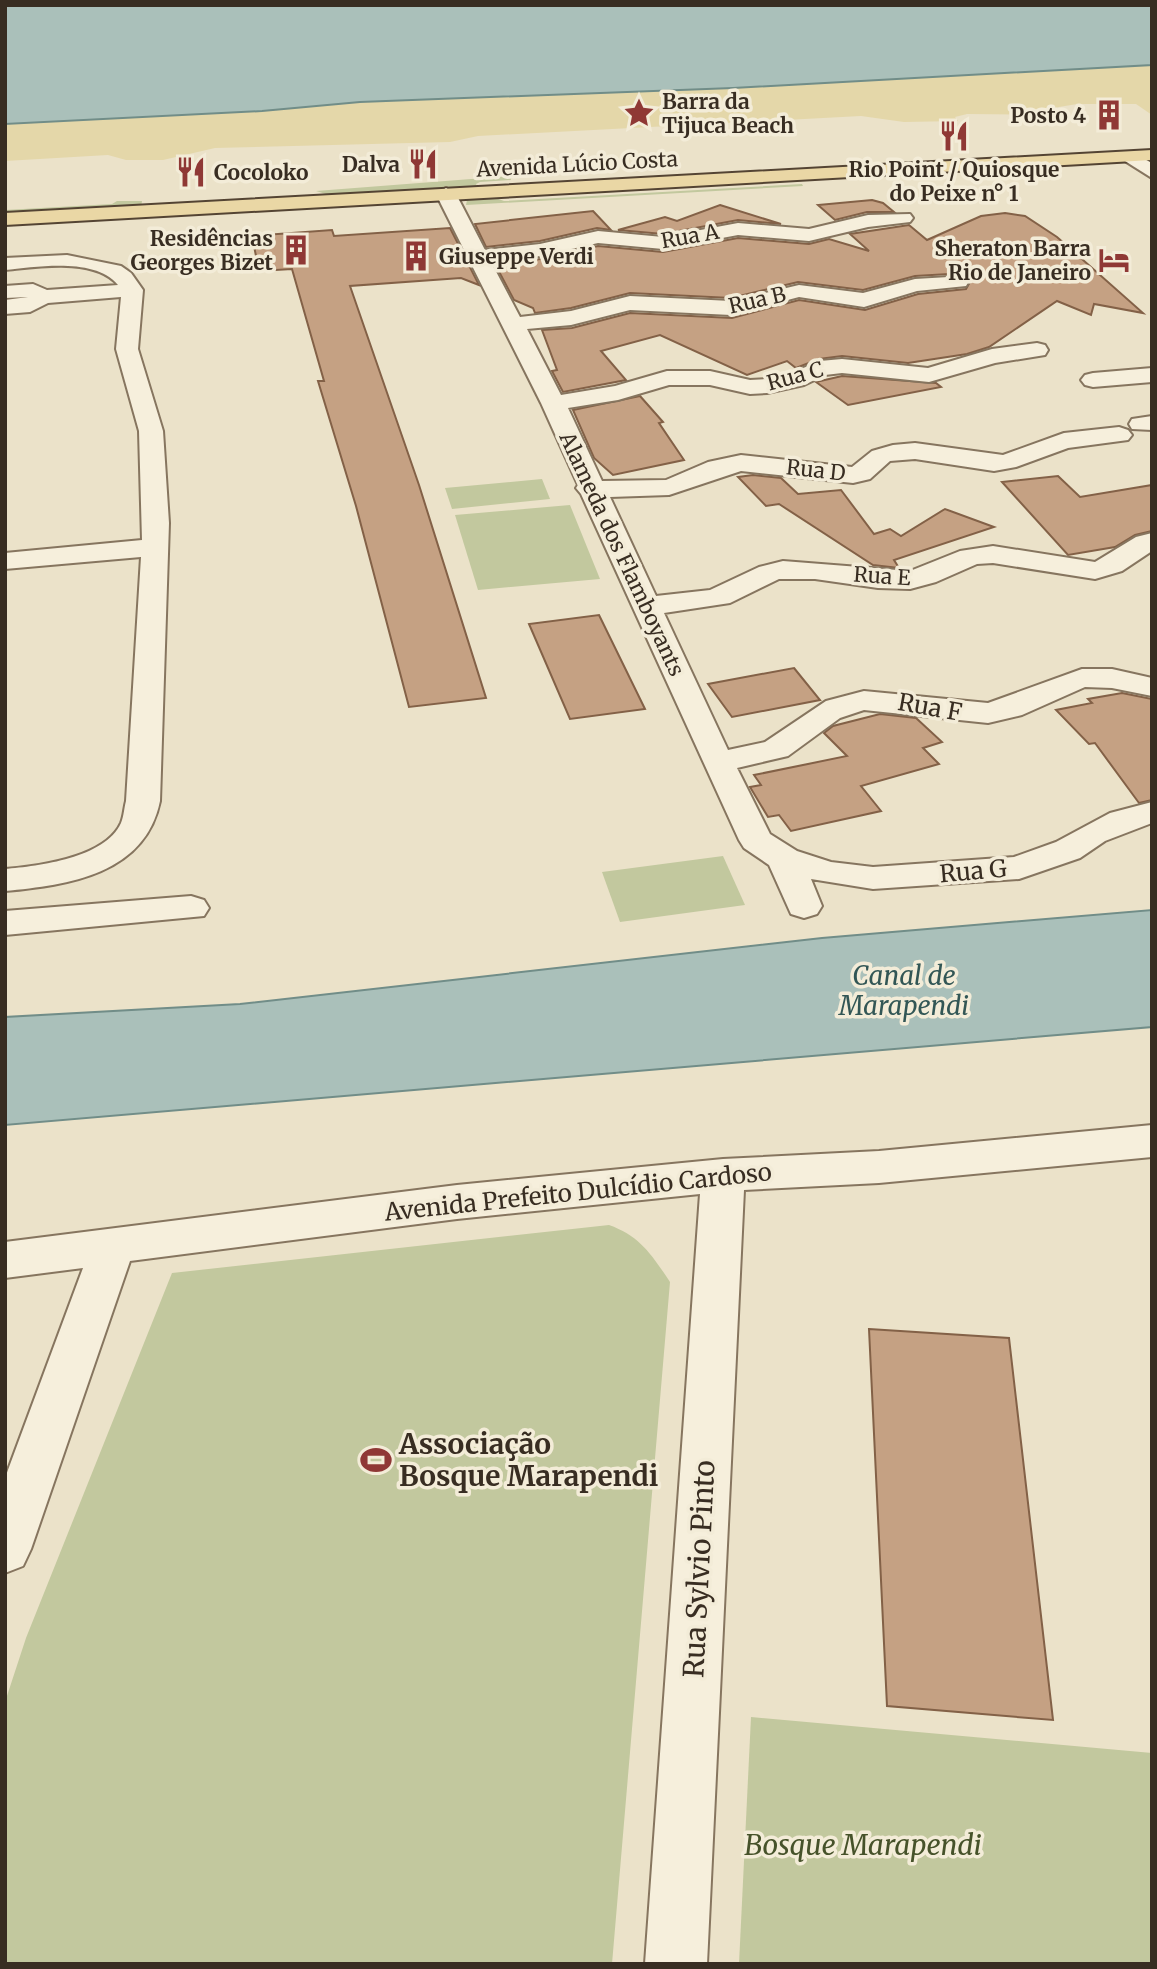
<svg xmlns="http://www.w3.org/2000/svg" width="1157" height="1969" viewBox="0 0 1157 1969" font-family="Merriweather,serif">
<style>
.green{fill:#c2c89e}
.sand{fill:#e4d7a9}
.water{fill:#aac0ba;stroke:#718d88;stroke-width:2}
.building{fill:#c5a183;stroke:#836147;stroke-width:2}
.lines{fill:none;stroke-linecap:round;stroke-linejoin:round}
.minor-casing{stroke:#86755f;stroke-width:4}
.major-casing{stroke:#544433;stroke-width:4}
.minor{fill:#f6efdc;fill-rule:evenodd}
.major{fill:#ead7a5;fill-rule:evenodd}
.labels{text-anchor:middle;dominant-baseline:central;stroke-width:7;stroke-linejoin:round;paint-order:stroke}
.far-poi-label{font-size:21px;font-weight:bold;fill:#382d22;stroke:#f3ecd8;text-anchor:end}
.far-street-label{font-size:21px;fill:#382d22;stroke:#f3ecd8}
.street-label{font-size:24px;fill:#382d22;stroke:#f3ecd8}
.water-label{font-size:26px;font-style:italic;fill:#325655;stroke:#f3ecd8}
.near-poi-label{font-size:28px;font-weight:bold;fill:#382d22;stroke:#f3ecd8;text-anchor:start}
.near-street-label{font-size:28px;fill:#382d22;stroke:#f3ecd8}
.near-park-label{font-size:28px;font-style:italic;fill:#46522a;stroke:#f3ecd8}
</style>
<rect width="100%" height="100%" fill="#ebe2c9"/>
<!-- green -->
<g class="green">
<polygon points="510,176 511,180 480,182 476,184 478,189 326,194 316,191"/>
<polygon points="802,184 803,186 466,205 467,200 490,196 504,201"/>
<polygon points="117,201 142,201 141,207 5,215 5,210 112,204"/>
<polygon points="542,479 550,499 452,509 445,488"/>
<polygon points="570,505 600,579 478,590 455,515"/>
<polygon points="723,856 745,905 620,922 602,872"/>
<path d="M609,1225C640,1236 652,1255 670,1282L612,1964H5V1702L26,1638L172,1273Z"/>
<polygon points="751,1717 1152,1753 1152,1964 739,1964"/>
</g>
<!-- sand -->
<polygon class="sand" points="1152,65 1152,115 1136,104 1077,104 1053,108 1050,115 967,114 955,117 958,121 904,122 861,116 478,136 450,142 215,148 163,160 126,160 108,155 5,161 5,124 360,102 733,88"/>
<!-- water -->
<g class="water">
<polygon points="5,5 1152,5 1152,65 733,88 360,102 262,111 5,124"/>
<polygon points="1152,910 1152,1027 5,1125 5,1017 240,1004 822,938"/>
</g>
<!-- building -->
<g class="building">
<polygon points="872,200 883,203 894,212 867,212 835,220 818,205"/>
<polygon points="720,205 781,224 738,220 663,234 618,230 665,217 677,221"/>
<polygon points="593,211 611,230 597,228 540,241 486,247 475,224"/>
<polygon points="1005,213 1025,216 1057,237 1143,313 1094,304 1091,315 1057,301 989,347 967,354 908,363 842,356 819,359 796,368 787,361 747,375 660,335 601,351 626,380 563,392 552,371 557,370 542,330 572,328 630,313 732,318 799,300 865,310 918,294 966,289 971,280 966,273 915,276 863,290 798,282 731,298 630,293 571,308 535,313 533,308 514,300 495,264 541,259 598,246 663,252 738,238 809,244 829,239 869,251 850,234 909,225 927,240 981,216"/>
<polygon points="450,228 479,285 461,278 350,286 419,485 486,698 409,707 356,506 318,381 324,381 292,269 259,271 252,236 332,230 334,236"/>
<polygon points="842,376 936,383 941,387 848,405 816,382"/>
<polygon points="640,396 663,422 659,423 684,460 613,475 594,458 573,410"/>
<polygon points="753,475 781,478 798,494 841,490 874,534 890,529 901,536 945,509 994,527 894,560 899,568 873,565 779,504 766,506 738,477"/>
<polygon points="1058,476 1080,497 1152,485 1152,531 1135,535 1115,547 1068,555 1002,482"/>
<polygon points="599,615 645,709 570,719 529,624"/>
<polygon points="794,668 820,700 732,717 708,684"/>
<polygon points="1122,693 1152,699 1152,800 1139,803 1095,743 1089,744 1056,710 1092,703 1088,699"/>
<polygon points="880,714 916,718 942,742 923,748 939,764 861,786 881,811 791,831 779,815 768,817 750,787 761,785 754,775 847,756 824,733 833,726"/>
<polygon points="869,1329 1009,1338 1053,1720 887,1706"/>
</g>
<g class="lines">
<!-- minor casing -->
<g class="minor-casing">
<g id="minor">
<polygon points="1131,152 1152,163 1152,178 1125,161 1122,157 1125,153"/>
<polygon points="446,188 456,194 485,250 540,244 598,231 663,237 738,223 809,229 868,215 910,214 913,218 910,222 868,227 809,241 738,235 663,249 598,243 540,256 491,262 520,317 571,311 630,296 731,301 799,285 863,293 915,279 966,276 969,281 966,286 917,291 864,307 799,297 731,315 630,310 571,325 527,329 561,395 615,386 667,371 710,371 750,380 767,379 789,374 820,361 842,359 928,368 992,349 1037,343 1045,345 1048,350 1045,355 995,363 929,382 842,373 825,375 804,385 767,393 750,394 710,385 669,385 618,400 568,408 602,481 666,480 708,462 741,455 852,467 872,451 893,445 915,443 1003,455 1064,433 1119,427 1128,430 1132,435 1128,440 1068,448 1016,467 994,471 915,459 890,461 870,479 853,483 741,471 669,495 610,497 656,596 710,590 759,567 783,561 910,571 960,551 993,546 1095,562 1136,537 1152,533 1152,551 1122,571 1095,579 993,563 977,564 936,582 910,589 878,588 815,579 779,579 730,603 664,613 728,750 765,742 826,701 864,691 988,703 1082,669 1112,669 1152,678 1152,696 1112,688 1085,687 1022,715 988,723 864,710 840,718 788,756 737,768 770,834 797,851 831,862 873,867 1014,857 1056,842 1110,813 1152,802 1152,823 1105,841 1080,858 1019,879 873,889 811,879 822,906 817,914 804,918 791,914 769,865 744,848 739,840 581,494 576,488 578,485 541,403 436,194"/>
<path d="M67,255L121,266L131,273L143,290L138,349L163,431L169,523L160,801C145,874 69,885 5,891V869C39,866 105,858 121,823C124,816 124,808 126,801L141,557L5,569V553L142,540L139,431L116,349L121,297L48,303L30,312L5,314V300L28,297L5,298V286L33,284L47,290L118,285C95,257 37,267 5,270V258Z"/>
<polygon points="1152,368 1152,382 1093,387 1085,385 1081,380 1085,375 1093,373"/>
<polygon points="1152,416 1152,430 1132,429 1129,424 1132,419"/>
<polygon points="191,896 204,900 209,908 204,916 5,935 5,911"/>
<polygon points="1152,1125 1152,1157 879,1183 744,1190 707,1964 645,1964 700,1194 457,1219 130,1261 31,1549 23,1566 5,1573 5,1478 83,1268 5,1278 5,1242 457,1185 723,1159 879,1151"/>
</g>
</g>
<!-- major casing -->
<g class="major-casing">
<polygon id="major" points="1152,150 1152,160 5,225 5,213"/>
</g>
<!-- minor -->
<use href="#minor" class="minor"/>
<!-- major -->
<use href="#major" class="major"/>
</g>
<!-- icons -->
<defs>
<g id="sight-bare" transform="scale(2.415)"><path d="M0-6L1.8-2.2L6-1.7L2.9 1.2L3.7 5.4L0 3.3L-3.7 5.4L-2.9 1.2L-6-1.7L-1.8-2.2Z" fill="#8f3835" stroke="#f3ecd8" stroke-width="2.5" paint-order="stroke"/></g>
<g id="building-bare" transform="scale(2.415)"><path d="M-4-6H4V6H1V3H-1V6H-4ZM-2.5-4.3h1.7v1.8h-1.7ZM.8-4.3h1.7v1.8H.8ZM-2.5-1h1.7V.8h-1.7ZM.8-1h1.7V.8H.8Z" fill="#8f3835" stroke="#f3ecd8" stroke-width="2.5" paint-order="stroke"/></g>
<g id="restaurant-bare" transform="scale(2.415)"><path d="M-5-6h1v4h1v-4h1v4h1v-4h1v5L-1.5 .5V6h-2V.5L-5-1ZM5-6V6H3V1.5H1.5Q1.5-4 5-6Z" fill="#8f3835" stroke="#f3ecd8" stroke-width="2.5" paint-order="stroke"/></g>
<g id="hotel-bare" transform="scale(2.415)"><path d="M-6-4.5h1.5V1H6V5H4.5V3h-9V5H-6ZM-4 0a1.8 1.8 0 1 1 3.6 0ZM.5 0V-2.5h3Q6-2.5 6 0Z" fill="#8f3835" stroke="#f3ecd8" stroke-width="2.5" paint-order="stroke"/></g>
<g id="stadium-bare" transform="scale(2.415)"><path d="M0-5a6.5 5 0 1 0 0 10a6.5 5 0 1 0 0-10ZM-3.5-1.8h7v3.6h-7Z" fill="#8f3835" stroke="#f3ecd8" stroke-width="2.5" paint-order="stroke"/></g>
</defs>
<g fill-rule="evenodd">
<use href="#sight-bare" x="639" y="113"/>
<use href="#building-bare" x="1109" y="115"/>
<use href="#restaurant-bare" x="954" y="136"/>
<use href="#restaurant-bare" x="423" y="164"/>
<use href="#restaurant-bare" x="191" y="172"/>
<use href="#building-bare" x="296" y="250"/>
<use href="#building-bare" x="416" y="256"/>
<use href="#hotel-bare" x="1114" y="260"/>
<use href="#stadium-bare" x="376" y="1460"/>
</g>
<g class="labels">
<!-- far-poi labels -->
<g class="far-poi-label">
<text x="662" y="101" text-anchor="start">Barra da<tspan x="662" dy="24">Tijuca Beach</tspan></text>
<text x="1086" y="115">Posto 4</text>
<text x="400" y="164">Dalva</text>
<text x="954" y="169" text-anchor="middle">Rio Point / Quiosque<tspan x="954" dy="24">do Peixe n° 1</tspan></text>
<text x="214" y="172" text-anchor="start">Cocoloko</text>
<text x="273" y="238">Residências<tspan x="273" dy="24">Georges Bizet</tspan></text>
<text x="1091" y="248">Sheraton Barra<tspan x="1091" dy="24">Rio de Janeiro</tspan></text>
<text x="439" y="256" text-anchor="start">Giuseppe Verdi</text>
</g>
<!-- far-street labels -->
<g class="far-street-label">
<text transform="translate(577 164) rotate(-3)">Avenida Lúcio Costa</text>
<text transform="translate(690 236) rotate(-10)">Rua A</text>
<text transform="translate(757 300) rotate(-13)">Rua B</text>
<text transform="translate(795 376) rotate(-15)">Rua C</text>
<text transform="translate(816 470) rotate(6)">Rua D</text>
<text transform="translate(622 554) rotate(65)">Alameda dos Flamboyants</text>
<text transform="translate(882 576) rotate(4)">Rua E</text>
</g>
<!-- street labels -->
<g class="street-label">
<text transform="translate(930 707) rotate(10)">Rua F</text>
<text transform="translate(973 871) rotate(-5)">Rua G</text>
<text transform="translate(578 1192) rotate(-6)">Avenida Prefeito Dulcídio Cardoso</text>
</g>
<!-- water labels -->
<g class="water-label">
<text x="904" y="975">Canal de<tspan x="904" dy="30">Marapendi</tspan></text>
</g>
<!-- near-poi labels -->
<g class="near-poi-label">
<text x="399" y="1444">Associação<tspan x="399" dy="32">Bosque Marapendi</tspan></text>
</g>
<!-- near-street labels -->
<g class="near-street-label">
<text transform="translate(699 1569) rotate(-87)">Rua Sylvio Pinto</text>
</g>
<!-- near-park labels -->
<g class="near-park-label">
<text x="863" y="1845">Bosque Marapendi</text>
</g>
</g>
<!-- border -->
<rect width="1157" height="1969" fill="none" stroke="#382d22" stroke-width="14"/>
</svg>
